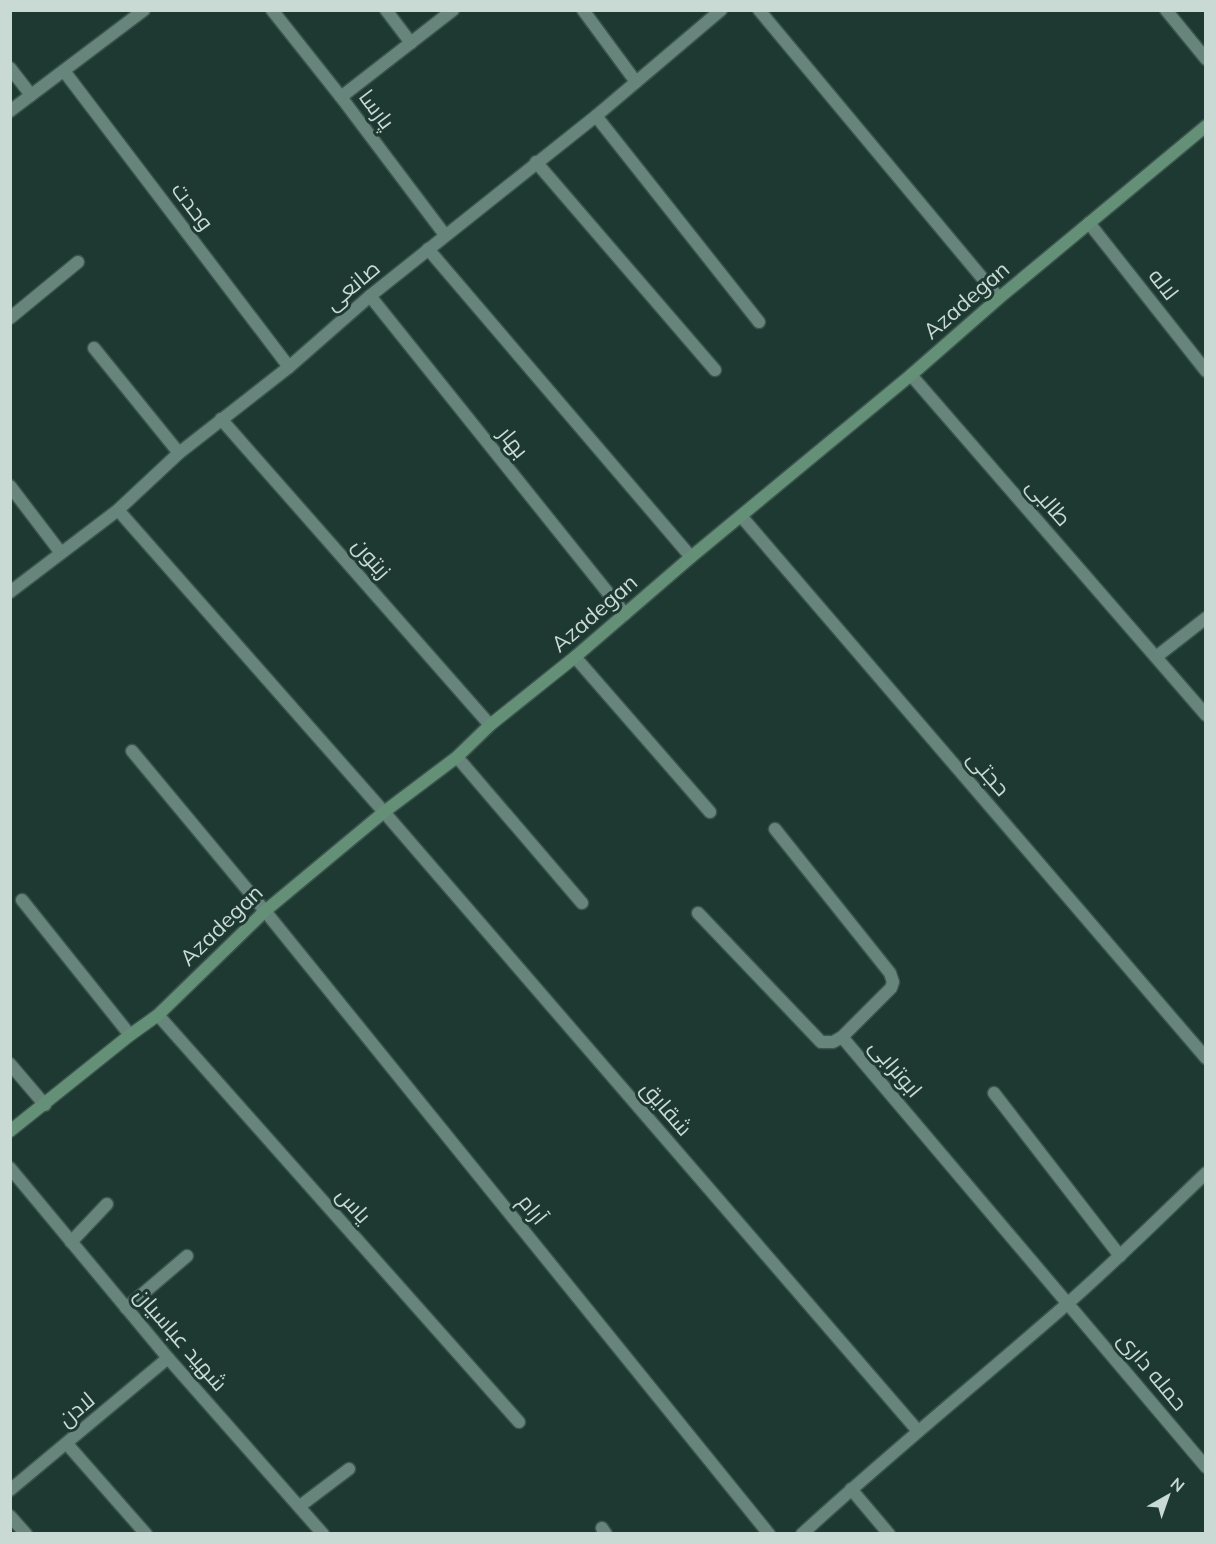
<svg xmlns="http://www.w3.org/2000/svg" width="1216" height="1544" viewBox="0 0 1216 1544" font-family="Mulish,Cairo,sans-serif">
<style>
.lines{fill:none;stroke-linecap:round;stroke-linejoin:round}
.lane-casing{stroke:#3b544d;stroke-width:15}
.street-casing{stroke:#3b544d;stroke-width:15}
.secondary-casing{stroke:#3b544d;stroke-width:15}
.lane{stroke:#68857c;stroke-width:12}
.street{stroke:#68857c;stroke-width:12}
.secondary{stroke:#649078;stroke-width:12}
.labels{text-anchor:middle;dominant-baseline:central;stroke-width:6;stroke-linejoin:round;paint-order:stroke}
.street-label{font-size:22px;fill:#c9d9d3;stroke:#1d3931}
</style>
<rect width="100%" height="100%" fill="#1d3931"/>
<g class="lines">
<!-- lane casing -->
<g class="lane-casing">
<g id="lane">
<polyline points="386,10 411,43"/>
<polyline points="583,10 636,82"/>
<polyline points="759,10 999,298"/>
<polyline points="341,97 453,10"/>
<polyline points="536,162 715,370"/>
<polyline points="428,249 691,557"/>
<polyline points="10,318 78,262"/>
<polyline points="94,348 179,453"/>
<polyline points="221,419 490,725"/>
<polyline points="10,486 61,553"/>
<polyline points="575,657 710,812"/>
<polyline points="132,751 265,911"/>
<polyline points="457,757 582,903"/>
<polyline points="22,900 130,1035"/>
<polyline points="158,1015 519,1422"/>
<polyline points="994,1093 1120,1256"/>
<polyline points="71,1242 107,1204"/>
<polyline points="126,1308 187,1256"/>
<polyline points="67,1444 146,1534"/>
<polyline points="300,1506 349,1469"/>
</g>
</g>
<!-- street casing -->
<g class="street-casing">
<g id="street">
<polyline points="272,10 341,97 445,235"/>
<polyline points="1166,10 1206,59"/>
<polyline points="10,68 31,95"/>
<polyline points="64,71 289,367"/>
<polyline points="10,111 144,10"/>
<polyline points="596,116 759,322"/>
<polyline points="1089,223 1206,371"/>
<polyline points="370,296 625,614"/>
<polyline points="911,375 1206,715"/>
<polyline points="118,510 384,812 918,1431"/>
<polyline points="741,516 1206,1058"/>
<polyline points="10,592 118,510 179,453 289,367 370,296 596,116 721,10"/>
<polyline points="1156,657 1206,618"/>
<polyline points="775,829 890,973 893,982 891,988 842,1037 1206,1467"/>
<polyline points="265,911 769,1534"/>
<polyline points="698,913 821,1042 833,1042 842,1037"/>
<polyline points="10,1064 45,1105"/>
<polyline points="10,1168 168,1358 323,1534"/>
<polyline points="851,1489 889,1534"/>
<polyline points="10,1490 168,1358"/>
<polyline points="10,1516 26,1534"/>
<polyline points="602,1528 606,1534"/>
<path d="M802,1534C888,1455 979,1381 1067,1304C1115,1262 1160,1217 1206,1173"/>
</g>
</g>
<!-- secondary casing -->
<g class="secondary-casing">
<polyline id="secondary" points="10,1131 130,1035 158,1015 265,911 384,812 457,757 490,725 575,657 691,557 911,375 999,298 1206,126"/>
</g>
<!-- lane -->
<use href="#lane" class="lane"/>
<!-- street -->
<use href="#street" class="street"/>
<!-- secondary -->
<use href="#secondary" class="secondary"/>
</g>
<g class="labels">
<!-- street labels -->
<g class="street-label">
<text transform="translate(377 109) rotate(53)">پارسا</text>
<text transform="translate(193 206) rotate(53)">وحدت</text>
<text transform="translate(1164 284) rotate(52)">لاله</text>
<text transform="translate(352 285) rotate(-40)">صانعی</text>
<text transform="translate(966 300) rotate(-41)">Azadegan</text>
<text transform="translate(514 442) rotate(51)">بهار</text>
<text transform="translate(1049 502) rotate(49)">طالبی</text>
<text transform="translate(372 558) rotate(49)">زیتون</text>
<text transform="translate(594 613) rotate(-41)">Azadegan</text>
<text transform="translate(989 773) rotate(49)">حجتی</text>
<text transform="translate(221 925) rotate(-44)">Azadegan</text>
<text transform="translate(896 1068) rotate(50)">ابوترابی</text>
<text transform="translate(667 1108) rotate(49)">شقایق</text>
<text transform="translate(354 1205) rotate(48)">یاس</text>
<text transform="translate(533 1209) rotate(51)">آرام</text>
<text transform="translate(181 1339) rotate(49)">شهید عباسیان</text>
<text transform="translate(1153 1371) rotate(50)">حمله داری</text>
<text transform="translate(76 1409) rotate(-40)">لادن</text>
</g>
</g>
<!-- border -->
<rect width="1216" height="1544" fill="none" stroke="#c9d9d3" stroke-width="24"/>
<!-- north arrow -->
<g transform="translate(1168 1496) rotate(40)" stroke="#1d3931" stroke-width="4.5" paint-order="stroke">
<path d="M0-4.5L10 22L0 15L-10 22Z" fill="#c9d9d3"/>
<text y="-9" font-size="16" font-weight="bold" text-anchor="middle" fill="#c9d9d3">N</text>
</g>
</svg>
